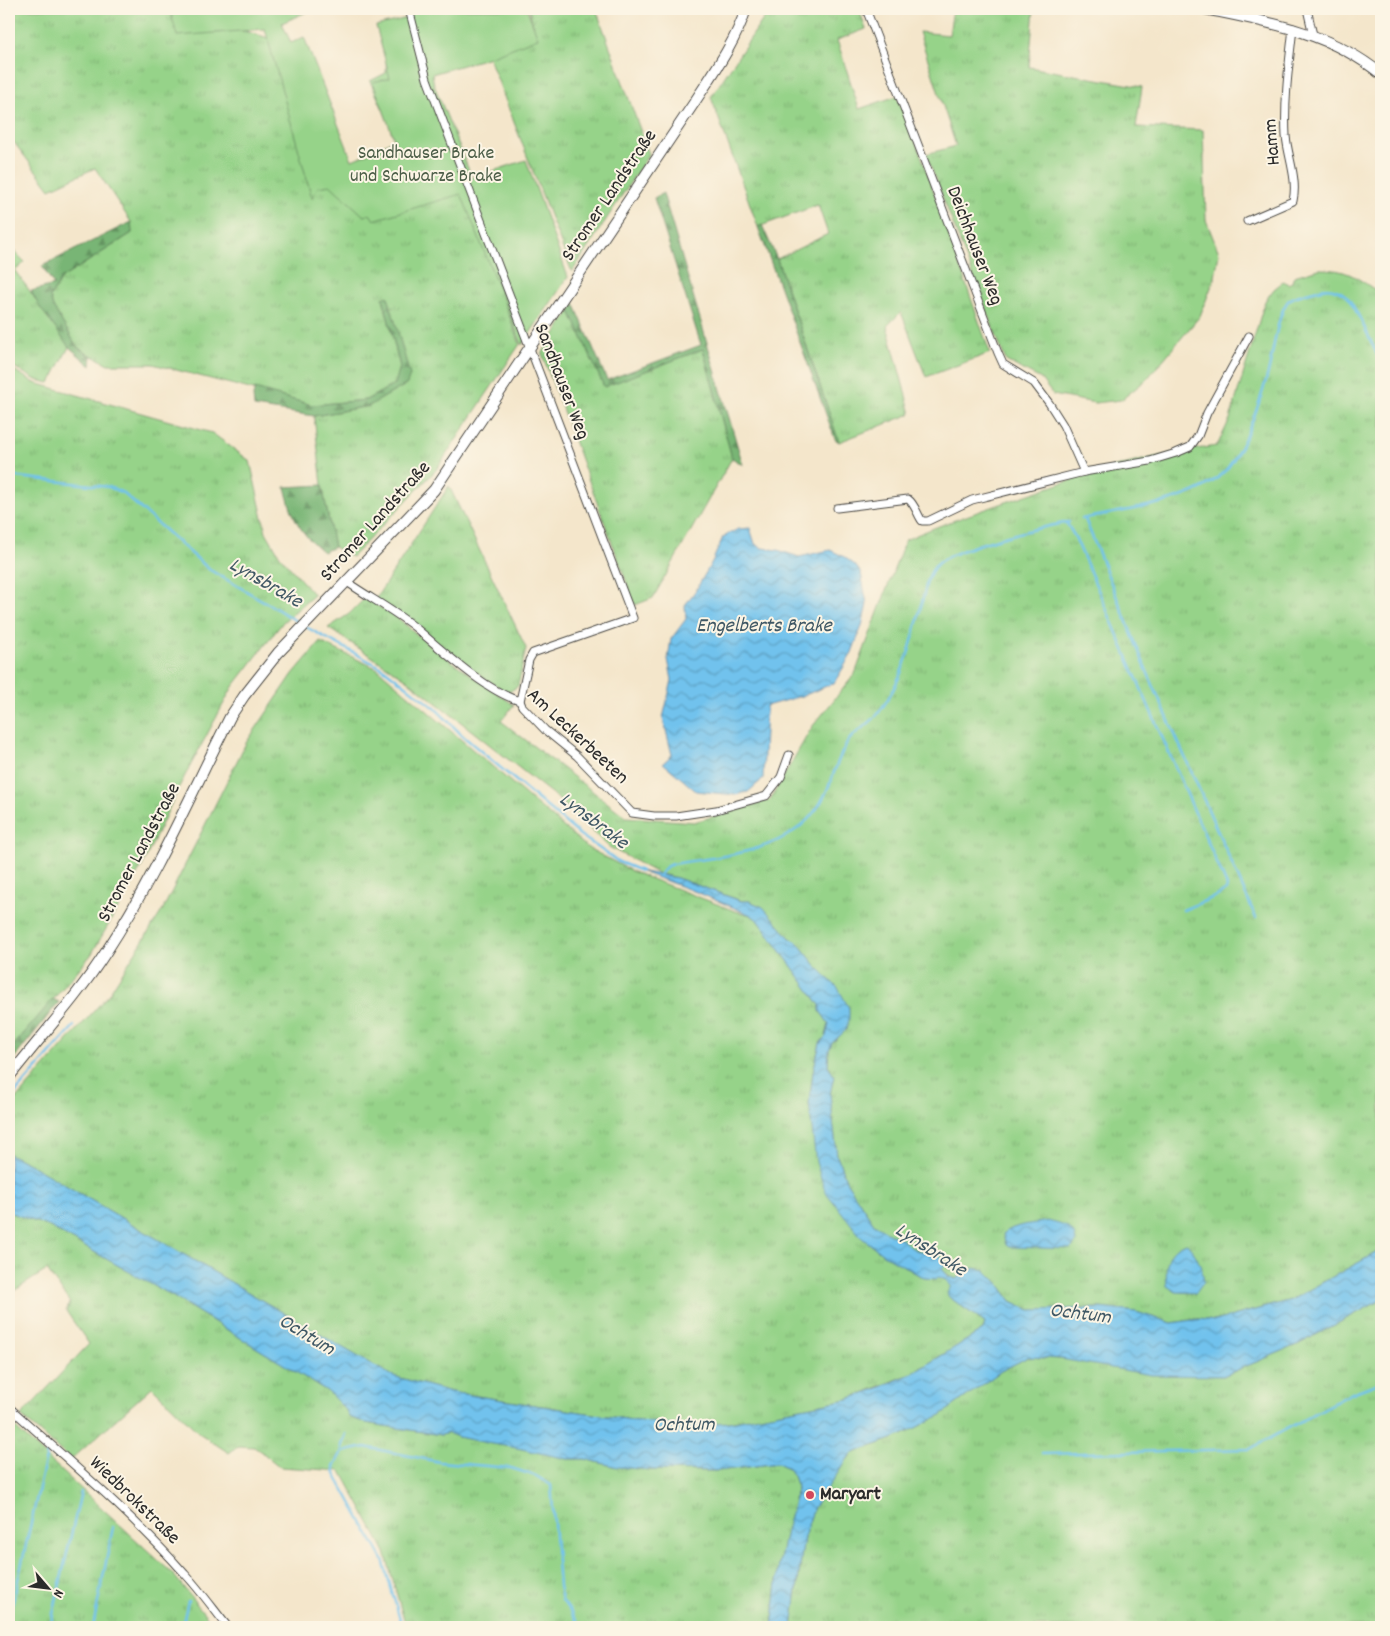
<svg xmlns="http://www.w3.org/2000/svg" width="1390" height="1636" viewBox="0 0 1390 1636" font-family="Dekko,sans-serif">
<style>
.grass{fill:url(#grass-tufts);stroke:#607f5a}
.forest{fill:url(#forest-firs);stroke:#527050}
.park{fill:#96d389;stroke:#607f5a}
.water{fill:url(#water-waves);stroke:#4e768c}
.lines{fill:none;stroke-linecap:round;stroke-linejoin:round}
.stream{stroke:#71c2ed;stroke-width:2.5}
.street-casing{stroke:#494743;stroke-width:9}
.secondary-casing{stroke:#494743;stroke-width:12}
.street{stroke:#fff;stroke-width:7}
.secondary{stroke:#fff;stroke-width:10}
.poi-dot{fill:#d1495b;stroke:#fcf5e5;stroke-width:2}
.labels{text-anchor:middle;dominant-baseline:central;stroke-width:4;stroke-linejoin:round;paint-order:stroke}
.street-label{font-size:20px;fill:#2b2b2b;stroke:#fcf5e5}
.park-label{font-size:20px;fill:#4b5d47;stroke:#fcf5e5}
.poi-label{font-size:20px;font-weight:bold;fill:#2b2b2b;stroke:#fcf5e5;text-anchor:start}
.water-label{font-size:21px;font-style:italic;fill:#405865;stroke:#fcf5e5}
</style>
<defs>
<pattern id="grass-tufts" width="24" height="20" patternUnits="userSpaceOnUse" patternTransform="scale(1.25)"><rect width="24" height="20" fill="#96d389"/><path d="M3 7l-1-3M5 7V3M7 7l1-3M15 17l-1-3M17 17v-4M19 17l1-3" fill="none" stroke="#81b576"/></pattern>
<pattern id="forest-firs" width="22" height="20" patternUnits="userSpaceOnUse" patternTransform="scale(1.25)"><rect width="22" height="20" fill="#78b575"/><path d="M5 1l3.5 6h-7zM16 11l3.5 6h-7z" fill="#639360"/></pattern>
<pattern id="water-waves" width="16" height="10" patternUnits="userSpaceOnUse" patternTransform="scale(1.25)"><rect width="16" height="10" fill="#71c2ed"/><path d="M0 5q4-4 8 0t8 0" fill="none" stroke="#5d9ec0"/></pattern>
</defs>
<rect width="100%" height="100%" fill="#fcf5e5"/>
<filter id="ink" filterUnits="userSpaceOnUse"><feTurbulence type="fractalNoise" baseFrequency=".02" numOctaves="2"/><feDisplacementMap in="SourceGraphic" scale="10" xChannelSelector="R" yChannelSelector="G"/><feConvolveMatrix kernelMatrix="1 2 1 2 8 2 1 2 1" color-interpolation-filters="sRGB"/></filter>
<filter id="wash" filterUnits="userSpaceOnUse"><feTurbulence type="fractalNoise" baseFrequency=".0096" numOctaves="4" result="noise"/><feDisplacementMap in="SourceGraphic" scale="20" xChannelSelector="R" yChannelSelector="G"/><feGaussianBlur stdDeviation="1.12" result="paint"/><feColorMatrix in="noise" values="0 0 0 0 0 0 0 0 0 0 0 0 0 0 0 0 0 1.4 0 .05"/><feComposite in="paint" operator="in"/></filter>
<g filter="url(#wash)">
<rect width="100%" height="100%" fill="#f4e6cb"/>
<!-- grass -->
<g class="grass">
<polygon points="9,9 171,9 275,40 348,165 396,138 370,81 386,73 387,45 384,27 408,17 421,84 520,344 436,470 352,557 334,547 322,485 314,416 369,406 407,384 383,298 400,367 395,384 366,400 312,405 153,364 108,364 78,348 53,307 50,297 62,278 132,233 131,222 95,168 50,189 9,136"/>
<polygon points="529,9 596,9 649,154 572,272 486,50 534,28"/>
<polygon points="770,9 859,9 866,29 837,40 859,109 897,96 921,155 990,353 926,377 901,312 887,326 911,414 839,442 777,259 828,234 818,205 758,227 711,97"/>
<polygon points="953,9 1034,9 1029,67 1142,87 1136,127 1203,130 1206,220 1219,253 1215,277 1200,316 1146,380 1121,400 1095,403 1053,395 1041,379 1006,361 926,154 956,146 919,32 949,35"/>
<path d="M9,246L25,262L15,271C34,295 50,322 69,347L50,383L36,380L9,364Z"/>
<path d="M1319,269C1349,269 1357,278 1381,294V1250L1291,1300L1215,1321L1198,1319L1172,1323L1136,1312L1100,1308L1030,1310L1011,1301L999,1284L974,1268L956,1279C942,1274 937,1259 925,1253C911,1246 912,1251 901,1238L897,1239L874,1224L847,1183L837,1156L830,1094L834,1076L828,1065L829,1050L832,1043L839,1037L838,988L818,968L797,942L790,938L762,907L749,901H742L677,878L657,873L609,847L556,797L406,679L328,628L349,614L365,598L399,619L433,648L514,705L501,721L626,817L694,822L770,800L812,727L855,674L905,540C941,524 978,512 1015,499C1081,476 1147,455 1217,446L1230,419L1265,301L1274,289L1284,281L1288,284L1292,282L1294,276Z"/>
<polygon points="570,311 604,386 703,349 732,458 653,598 635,605 542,354"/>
<polygon points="9,367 35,383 212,433 250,461 266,532 280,556 314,595 283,622 232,688 180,785 142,866 91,955 9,1051"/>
<polygon points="449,486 526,648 518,686 509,692 501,689 484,678 376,598"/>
<polygon points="320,642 378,669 588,848 633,872 735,911 751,915 759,921 820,1005 820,1011 829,1024 826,1036 820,1043 813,1072 809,1104 862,1238 883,1254 924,1278 937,1279 938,1277 946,1280 951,1286 949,1297 985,1323 983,1330 913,1373 848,1399 729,1422 682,1426 632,1420 451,1392 393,1376 369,1363 31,1165 9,1154 9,1107 108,995 162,911 246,743 293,674"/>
<polygon points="9,1212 50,1227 172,1296 327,1391 346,1410 349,1417 366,1423 441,1435 448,1433 458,1437 551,1454 567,1459 585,1459 617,1467 650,1470 718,1471 778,1463 788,1468 793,1476 797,1487 779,1564 772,1627 406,1627 385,1552 341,1471 280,1467 263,1453 254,1447 238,1446 229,1453 199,1433 152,1387 71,1460 21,1416 89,1344 66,1311 70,1303 47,1270 9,1294"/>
<polygon points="1381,1300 1381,1627 792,1627 804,1537 814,1507 851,1454 900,1436 941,1415 1001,1371 1028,1357 1061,1359 1223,1376 1299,1344"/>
<polygon points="9,1422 173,1574 215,1627 9,1627"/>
</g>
<!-- forest -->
<g class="forest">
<polygon points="663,193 743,465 732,458 703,349 604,387 570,311 574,303 607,380 701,345 654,198"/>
<polygon points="131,222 132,233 62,278 50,297 53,307 78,348 92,356 91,366 69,347 39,306 31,291 54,285 42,266"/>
<polygon points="762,225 777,259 839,442 835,439 758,227"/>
<polygon points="388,296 410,375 407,384 369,406 314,416 254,407 253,396 255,389 312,405 366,400 395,384 400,367 383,298"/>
<path d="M322,485L334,547L323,552C299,532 292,517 285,487Z"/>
<polygon points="53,999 59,1002 9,1065 9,1051"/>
</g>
<!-- park -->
<polygon class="park" points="170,9 313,9 282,23 291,43 304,37 352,160 395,142 373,82 390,78 376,26 407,18 405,9 374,15 373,9 527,9 538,38 487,58 432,74 434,85 472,178 526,160 568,277 522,345 461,194 374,220 370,214 364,216 330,185 318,187 312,198 265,29 177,36"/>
<!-- water -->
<g class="water">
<polygon points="750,528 755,544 762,548 778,550 799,557 830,550 843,556 855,565 861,573 867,604 862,626 851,655 834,683 805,695 766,706 763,779 748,792 735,795 696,791 663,763 672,755 663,718 672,680 668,659 671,639 686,619 685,605 696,590 713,560 723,537 738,529"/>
<path d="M639,871L677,878L741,901H749L763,907L790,938L797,942L818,968L838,988L849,1008V1020L846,1030L832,1043L829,1050L828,1065L834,1076L830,1094L837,1156L847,1183L874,1224L897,1238H901C910,1248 919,1255 933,1250L940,1255L945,1266L942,1269L948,1276L956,1279L974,1268L985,1270L999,1284L1011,1301L1030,1310L1100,1308L1136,1312L1172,1323L1198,1319L1215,1321L1291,1300L1381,1250V1300L1299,1344L1223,1376L1151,1375L1061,1359L1028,1357L1001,1371L941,1415L900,1436L851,1454L814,1507L804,1537L792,1627H772L779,1564L786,1531L794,1502L797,1487L793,1476L788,1468L778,1463L718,1471L650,1470L617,1467L585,1459H567L517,1448L487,1443L458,1437L448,1433L441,1435L366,1423L349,1417L346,1410L327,1391L172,1296L50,1227L9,1212V1154L31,1165L369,1363L393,1376L451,1392L632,1420L682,1426L729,1422L848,1399L881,1387L913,1373L983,1330L985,1323L949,1297L947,1293L951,1286L946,1280L938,1277L937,1279L924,1278L883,1254L862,1238L825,1191L816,1162L809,1104L813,1072L820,1043L826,1036L829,1024L820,1011V1005L759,921L751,915L699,893Z"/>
<path d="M1048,1221C1062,1225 1075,1226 1076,1243L1071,1249L1009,1247L1006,1245L1003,1234C1014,1224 1033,1224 1048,1221Z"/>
<path d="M1187,1243C1197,1255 1202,1267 1204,1282L1196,1293L1176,1292L1167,1286C1165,1267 1166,1248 1187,1243Z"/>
</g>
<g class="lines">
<!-- stream -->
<g class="stream">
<polyline points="9,476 109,487 123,493 210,570 272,606 301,624"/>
<path d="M1082,519C1123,510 1189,504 1221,475C1243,455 1262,397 1269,369C1273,353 1278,310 1289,300C1296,295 1306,293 1314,291C1320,289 1326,287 1333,289C1336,290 1343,293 1346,296C1357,307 1373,347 1381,363"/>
<polyline points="1085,519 1146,669 1256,918"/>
<polyline points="1066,522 1075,537 1227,886 1226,890 1219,895 1183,910"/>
<polyline points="306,627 384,669 436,709 463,736 580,835 619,862 641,871"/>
<path d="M659,875L667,866L673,864C725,855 792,853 821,802C833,783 836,758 849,740C857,730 869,725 877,715C907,677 916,626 927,581C930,574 932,569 937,564C944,557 955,554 964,550C998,537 1033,529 1069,522"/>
<polyline points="9,1100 74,1026"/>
<polyline points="346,1434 342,1445 342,1452 334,1466 335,1474 383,1560 402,1627"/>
<polyline points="342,1452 365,1447 440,1462 511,1468 536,1476 551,1485 559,1586 562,1600 581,1627"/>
<polyline points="1042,1454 1250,1449 1352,1393 1381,1382"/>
<polyline points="9,1619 47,1453"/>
<polyline points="50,1627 81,1492"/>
<polyline points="93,1627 113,1527"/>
<polyline points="182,1627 188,1601"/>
</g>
</g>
</g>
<g filter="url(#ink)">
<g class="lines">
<!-- street casing -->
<g class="street-casing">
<g id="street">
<polyline points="409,9 427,79 633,618 533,653 529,660 520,701"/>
<polyline points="866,9 998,353 1003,364 1034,383 1049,403 1063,425 1084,472"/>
<polyline points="1307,9 1313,35"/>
<path d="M1247,221L1293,201C1298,180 1288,157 1286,136C1284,100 1289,64 1293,28"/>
<path d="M837,508L908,499C915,504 917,514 922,521H928L972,500L1084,472L1150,461L1176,453L1190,447L1198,436L1207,413L1249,336"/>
<path d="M347,582C370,598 395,611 417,629C443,651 487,692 520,701L522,706L545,730L577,756L632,813L654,816H676L716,810L766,796L781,777L789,755"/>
<path d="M9,1407C69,1461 132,1514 185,1574C201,1591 214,1610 228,1627"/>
</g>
</g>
<!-- secondary casing -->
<g class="secondary-casing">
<g id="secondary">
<path d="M1205,9C1268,22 1330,32 1381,74"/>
<path d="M9,1077C41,1036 78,996 106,952C155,877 190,796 230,717L244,696L278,653L434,490L694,103C714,72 735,43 746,9"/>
</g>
</g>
<!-- street -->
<use href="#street" class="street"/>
<!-- secondary -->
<use href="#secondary" class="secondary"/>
</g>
</g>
<!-- markers -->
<circle class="poi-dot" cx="810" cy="1495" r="5"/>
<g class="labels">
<!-- street labels -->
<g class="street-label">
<text transform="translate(1273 142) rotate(-95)">Hamm</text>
<text transform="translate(610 196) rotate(-56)">Stromer Landstraße</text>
<text transform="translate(974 246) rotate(69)">Deichhauser Weg</text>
<text transform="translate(561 382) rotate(69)">Sandhauser Weg</text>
<text transform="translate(376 522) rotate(-48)">Stromer Landstraße</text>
<text transform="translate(577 737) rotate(43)">Am Leckerbeeten</text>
<text transform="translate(140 853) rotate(-62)">Stromer Landstraße</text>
<text transform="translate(134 1501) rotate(44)">Wiedbrokstraße</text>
</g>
<!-- park labels -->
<g class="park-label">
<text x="426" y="154">Sandhauser Brake<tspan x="426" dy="23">und Schwarze Brake</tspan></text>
</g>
<!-- poi labels -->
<g class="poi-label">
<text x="820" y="1495">Maryart</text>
</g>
<!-- water labels -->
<g class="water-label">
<text transform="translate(265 584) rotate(30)">Lynsbrake</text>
<text x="764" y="627">Engelberts Brake</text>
<text transform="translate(593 822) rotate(37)">Lynsbrake</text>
<text transform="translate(930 1251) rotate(33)">Lynsbrake</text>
<text transform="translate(1080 1315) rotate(7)">Ochtum</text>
<text transform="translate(306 1336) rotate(31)">Ochtum</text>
<text transform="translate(684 1426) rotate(-1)">Ochtum</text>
</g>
</g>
<!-- margin -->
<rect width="1390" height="1636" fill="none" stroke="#fcf5e5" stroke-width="30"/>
<!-- north arrow -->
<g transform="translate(48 1588) rotate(118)" stroke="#fcf5e5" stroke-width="4" paint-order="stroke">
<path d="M0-4L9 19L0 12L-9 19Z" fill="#2b2b2b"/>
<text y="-8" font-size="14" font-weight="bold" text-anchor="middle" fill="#2b2b2b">N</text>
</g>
</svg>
